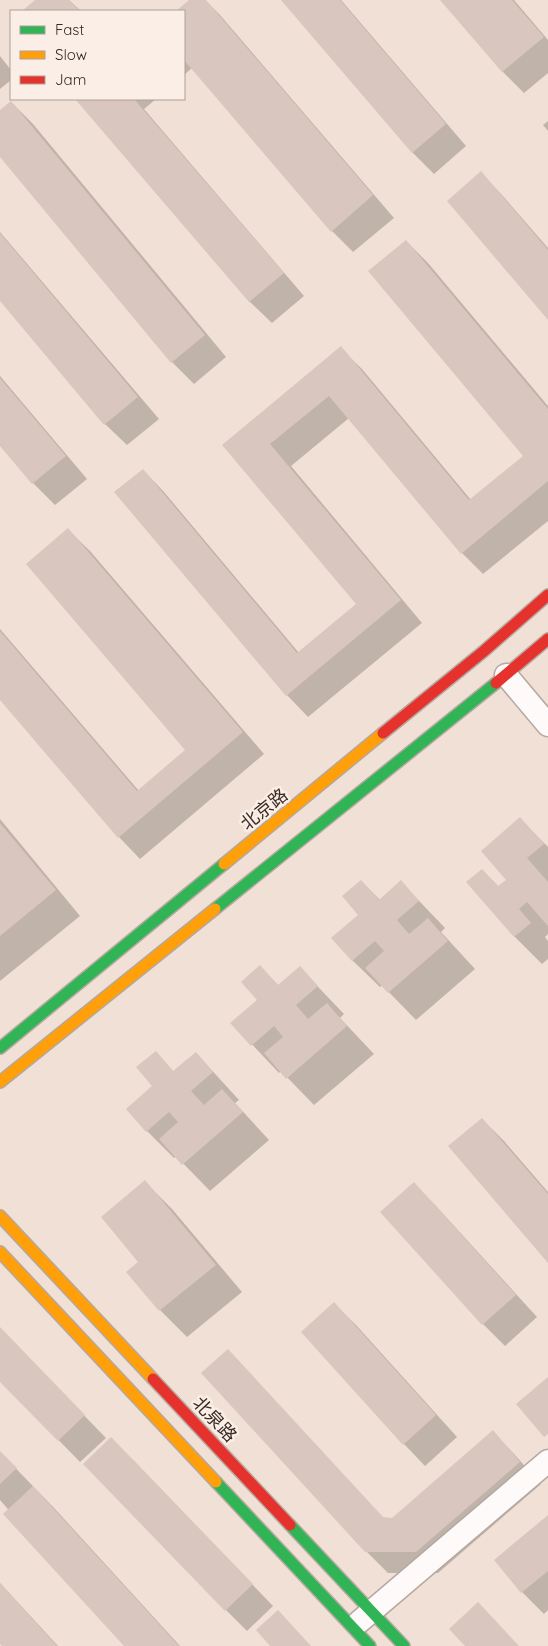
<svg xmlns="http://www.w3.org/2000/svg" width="548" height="1646" viewBox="0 0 548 1646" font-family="Quicksand,'Noto Sans SC',sans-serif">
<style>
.shadow{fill:#0003}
.building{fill:#d9c6bf}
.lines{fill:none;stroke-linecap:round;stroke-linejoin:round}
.street-casing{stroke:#b5a8a0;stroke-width:25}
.fast-casing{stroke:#b5a8a0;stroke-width:14}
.slow-casing{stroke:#b5a8a0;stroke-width:14}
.jam-casing{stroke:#b5a8a0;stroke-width:14}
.street{stroke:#fdfaf9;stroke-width:22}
.fast{stroke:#30b455;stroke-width:11}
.slow{stroke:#ff9f0a;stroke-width:11}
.jam{stroke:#e5322d;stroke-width:11}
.labels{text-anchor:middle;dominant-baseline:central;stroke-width:5;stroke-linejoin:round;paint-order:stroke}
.street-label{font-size:18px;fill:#372b24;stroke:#fbeee6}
</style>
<rect width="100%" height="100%" fill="#f1e0d5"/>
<!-- shadow -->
<g class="shadow">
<polygon points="36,0 69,0 81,11 24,11"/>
<polygon points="191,0 205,0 220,15 394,218 353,252 332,231 192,68 184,75 184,11 178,11"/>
<polygon points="282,0 341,0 466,146 434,174 412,152"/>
<polygon points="441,0 514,0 548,40 548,73 524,93 502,71"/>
<polygon points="0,56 11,70 11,80 0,89"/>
<polygon points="77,99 156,99 144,109 304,296 272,323 250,302"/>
<polygon points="11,102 33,124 226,357 194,384 172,362 0,155 0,112"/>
<polygon points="548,121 548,131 543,125"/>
<polygon points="481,173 502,195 548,248 548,318"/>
<polygon points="0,232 159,419 127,445 105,424 0,299"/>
<polygon points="406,241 428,263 548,406 548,521 483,574 462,553 349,418 291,466 422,623 308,717 287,695 143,470 164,492 299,653 358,604 224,445 340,348 362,369 471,500 524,456"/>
<polygon points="0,376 87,479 55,505 33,483 0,444"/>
<polygon points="68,530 90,551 264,754 140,859 119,837 0,698 0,629 139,791 187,750"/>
<polygon points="0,819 80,916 0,981"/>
<polygon points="520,819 548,847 548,934 545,937 548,941 548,959 542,964 515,937 468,882 482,870 499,887 508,880"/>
<polygon points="361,881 380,900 401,882 445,928 441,932 475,969 416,1020 382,985 380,987 352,960 360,915"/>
<polygon points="260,967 279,986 300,968 344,1014 340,1018 374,1054 314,1105 281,1071 279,1073 232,1023 259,1000"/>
<polygon points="156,1053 174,1072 196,1053 239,1100 235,1103 269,1140 210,1191 176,1156 174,1158 147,1131 154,1086"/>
<polygon points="482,1119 504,1141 548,1192 548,1261"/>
<polygon points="145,1182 172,1209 242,1292 187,1337 160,1310 128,1272 140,1262"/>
<polygon points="414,1184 435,1205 537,1317 505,1346 483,1324 382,1212"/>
<polygon points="334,1304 356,1325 457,1437 425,1466 404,1444"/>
<polygon points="0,1329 106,1438 80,1462 0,1380"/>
<polygon points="493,1432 514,1454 541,1484 438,1573 388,1573 366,1551 384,1518 393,1519"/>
<polygon points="0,1452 55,1509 180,1646 126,1646 0,1500"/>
<polygon points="133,1460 273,1606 247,1631 226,1610"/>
<polygon points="548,1516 548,1610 544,1614 522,1592 495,1560"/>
<polygon points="0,1583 58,1646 4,1646 0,1642"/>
</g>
<!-- building -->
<g class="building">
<polygon points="35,0 69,0 80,11 22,11"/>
<polygon points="189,0 206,0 373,195 331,232 184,60 184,11 176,11"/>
<polygon points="281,0 340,0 446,124 412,153"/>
<polygon points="440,0 512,0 544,37 502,72"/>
<polygon points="75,99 134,99 284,273 249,302"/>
<polygon points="11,101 205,335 171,363 0,157 0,110"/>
<polygon points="481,171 548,250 548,320 447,201"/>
<polygon points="0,233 138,397 104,425 0,301"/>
<polygon points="406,240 548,409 548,481 461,554 329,396 270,444 401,600 286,696 114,492 143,469 297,653 356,604 222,445 341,346 469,500 523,456 368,271"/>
<polygon points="0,378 66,456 32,484 0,446"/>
<polygon points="68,528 243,732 118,838 0,700 0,631 137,791 185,750 26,564"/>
<polygon points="520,817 544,844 527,858 548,882 548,926 527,902 519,909 531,923 514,937 466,882 482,869 498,886 506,880 481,851"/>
<polygon points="0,823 56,890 0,936"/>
<polygon points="361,880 379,900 401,880 419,901 397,920 409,934 428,918 448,941 388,993 365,968 384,951 375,941 352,961 331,938 358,915 342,896"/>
<polygon points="260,965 278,985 300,966 318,986 296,1005 308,1019 327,1003 347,1026 286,1079 264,1053 283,1037 274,1026 251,1046 230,1023 257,1000 241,982"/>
<polygon points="156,1051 173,1071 196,1052 213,1072 191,1091 204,1105 222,1089 243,1112 182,1165 159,1139 178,1122 169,1112 146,1132 126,1109 152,1086 136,1067"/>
<polygon points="482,1118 548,1194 548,1263 448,1146"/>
<polygon points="145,1180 216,1265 159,1311 126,1272 138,1262 101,1217"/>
<polygon points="414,1182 516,1295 482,1325 380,1212"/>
<polygon points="334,1302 436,1415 403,1445 301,1332"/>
<polygon points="0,1327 85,1415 58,1441 0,1382"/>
<polygon points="228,1349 383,1517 392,1518 493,1430 520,1462 416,1552 365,1552 201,1373"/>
<polygon points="548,1377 548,1434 544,1437 516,1404"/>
<polygon points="111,1437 253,1584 225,1611 83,1464"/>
<polygon points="0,1451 17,1468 0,1484"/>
<polygon points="33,1486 179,1646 124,1646 3,1514"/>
<polygon points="548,1515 548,1571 521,1593 494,1560"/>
<polygon points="0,1583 57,1646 2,1646 0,1644"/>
<polygon points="478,1602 519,1646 465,1646 449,1629"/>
<polygon points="278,1610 311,1646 270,1646 256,1630"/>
</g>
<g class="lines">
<!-- street casing -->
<g class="street-casing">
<g id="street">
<polyline points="506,675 548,725"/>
<polyline points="359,1622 548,1461"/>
</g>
</g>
<!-- fast casing -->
<g class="fast-casing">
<g id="fast">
<polyline points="215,909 496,683"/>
<polyline points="0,1048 224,864"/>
<polyline points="216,1482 370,1646"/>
<polyline points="290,1525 404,1646"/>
</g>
</g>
<!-- slow casing -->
<g class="slow-casing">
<g id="slow">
<polyline points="224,864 383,733"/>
<polyline points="0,1082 215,909"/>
<polyline points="0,1216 153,1379"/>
<polyline points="0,1252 216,1482"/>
</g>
</g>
<!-- jam casing -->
<g class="jam-casing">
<g id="jam">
<polyline points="496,683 548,639"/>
<polyline points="383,733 484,651 548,595"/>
<polyline points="153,1379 290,1525"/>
</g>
</g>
<!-- street -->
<use href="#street" class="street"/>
<!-- fast -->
<use href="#fast" class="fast"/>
<!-- slow -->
<use href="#slow" class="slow"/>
<!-- jam -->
<use href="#jam" class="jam"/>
</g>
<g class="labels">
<!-- street labels -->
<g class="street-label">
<text transform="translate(264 809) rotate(-39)">北京路</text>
<text transform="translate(215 1419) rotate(47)">北泉路</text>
</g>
</g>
<!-- legend -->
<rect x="10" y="10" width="175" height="90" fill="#fbeee6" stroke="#ada098"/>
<rect x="20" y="26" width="25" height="8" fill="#30b455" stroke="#ada098"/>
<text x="55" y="35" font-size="15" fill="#372b24">Fast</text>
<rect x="20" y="51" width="25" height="8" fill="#ff9f0a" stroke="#ada098"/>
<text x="55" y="60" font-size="15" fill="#372b24">Slow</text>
<rect x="20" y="76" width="25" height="8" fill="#e5322d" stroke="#ada098"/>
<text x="55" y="85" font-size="15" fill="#372b24">Jam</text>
</svg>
